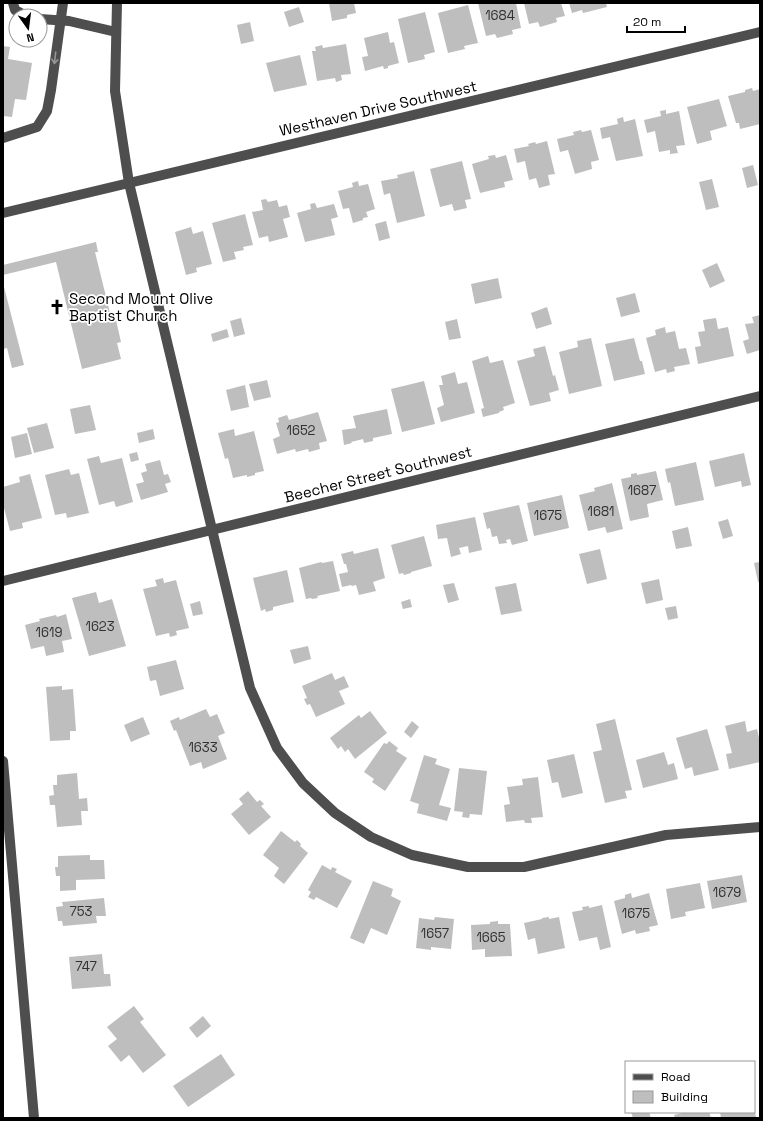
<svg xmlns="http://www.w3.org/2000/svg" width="763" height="1121" viewBox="0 0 763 1121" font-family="'Space Grotesk',sans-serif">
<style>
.building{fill:#bebebe}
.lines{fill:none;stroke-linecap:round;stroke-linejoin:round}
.minor{stroke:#4e4e4e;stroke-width:10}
.oneway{stroke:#959595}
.labels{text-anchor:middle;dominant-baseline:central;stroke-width:3.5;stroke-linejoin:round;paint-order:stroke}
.number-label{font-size:13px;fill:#303030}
.street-label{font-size:15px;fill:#000;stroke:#fff}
.poi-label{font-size:15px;fill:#000;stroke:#fff;text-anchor:start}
</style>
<rect width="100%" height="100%" fill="#fff"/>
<!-- building -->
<g class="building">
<polygon points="329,3 354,3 356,13 347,15 347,18 332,21"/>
<polygon points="478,3 516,3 521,28 512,30 513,34 497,38 495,34 486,36"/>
<polygon points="524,3 561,3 565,16 556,18 557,22 540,27 538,22 529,24"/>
<polygon points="569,3 606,3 607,7 583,13 582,10 572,13"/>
<polygon points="468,5 478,43 464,46 465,49 448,53 438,13"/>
<polygon points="299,7 304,22 289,27 284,12"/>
<polygon points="425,12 435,52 424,55 425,59 408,63 398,19"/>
<polygon points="250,22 254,41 241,44 237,25"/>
<polygon points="388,32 390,43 394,42 399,63 388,66 388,68 384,69 383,66 365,71 362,57 368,56 364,38"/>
<polygon points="346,44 351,74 341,75 342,80 336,82 335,78 317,81 312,51 316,51 315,47 322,45 323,48"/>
<polygon points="3,46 10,47 8,59 32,63 26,100 15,99 12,117 3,116"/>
<polygon points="300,55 307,85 274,92 266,63"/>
<polygon points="752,88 753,91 760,89 760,124 740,129 739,123 736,123 728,96 745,92 745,90"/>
<polygon points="719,99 727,126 710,131 712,140 697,144 687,107"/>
<polygon points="666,110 666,114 679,111 685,145 676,146 678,153 670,154 670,150 659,152 655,131 647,133 644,120 661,116 660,111"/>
<polygon points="623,117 624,122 635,119 643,156 616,161 610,137 602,139 600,128 618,124 617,119"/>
<polygon points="581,130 582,132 591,130 599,160 591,162 592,169 575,174 568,150 560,152 557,139 574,135 573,132"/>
<polygon points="547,141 555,174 548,175 550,185 539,188 536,178 529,180 525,161 517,163 514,149 529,146 528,144 535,142 536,144"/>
<polygon points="495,155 496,158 506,155 513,180 504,182 505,187 480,193 472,164 489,159 488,156"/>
<polygon points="462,161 471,199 465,200 467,208 454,211 452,204 440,207 430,169"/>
<polygon points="753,165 758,185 747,188 742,168"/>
<polygon points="414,171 425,216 397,223 390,193 384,195 381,181 398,178 397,175"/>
<polygon points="712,179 719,207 706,210 699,182"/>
<polygon points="358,181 359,186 368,184 375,209 366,212 368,217 363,218 363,220 353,223 349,208 343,209 338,191 353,187 352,183"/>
<polygon points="266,199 268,202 277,200 279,207 287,205 290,217 283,219 288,237 269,242 268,236 259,238 252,212 263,210 261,200"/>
<polygon points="315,203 317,208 334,204 338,217 331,219 335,235 305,242 297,213 311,209 310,204"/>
<polygon points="245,214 253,245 243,247 244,250 234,252 236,259 223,262 212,223"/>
<polygon points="386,221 390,238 379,241 375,224"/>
<polygon points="191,227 193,234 203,231 212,264 196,268 197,272 186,275 175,232"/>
<polygon points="96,242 98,252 95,252 112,321 116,320 121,342 117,343 121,359 82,369 56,262 3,275 3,265"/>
<polygon points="717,263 725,281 710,288 702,270"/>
<polygon points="498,278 502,298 475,304 471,284"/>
<polygon points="3,283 24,365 12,368 7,348 3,349"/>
<polygon points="635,293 640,312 621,317 616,298"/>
<polygon points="547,307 552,324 536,329 531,313"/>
<polygon points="760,315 760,350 747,354 743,341 749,339 745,324 754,323 752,317"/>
<polygon points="241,318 245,334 234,337 230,321"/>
<polygon points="716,318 718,329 728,327 734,356 698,364 695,347 701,346 698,332 705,331 703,320"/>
<polygon points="457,319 461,338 449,340 445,322"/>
<polygon points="665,327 666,333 675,331 679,349 686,348 690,364 674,367 675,371 667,373 666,369 655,372 646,338 656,335 655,330"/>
<polygon points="227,329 229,337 213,342 211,334"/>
<polygon points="591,338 602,386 569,394 559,352 578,347 577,341"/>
<polygon points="634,338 640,361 642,361 645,374 614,381 605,344"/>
<polygon points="545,346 553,376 555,375 559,390 549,393 551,401 530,406 517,361 535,356 533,349"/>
<polygon points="488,356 490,363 503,360 515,403 503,407 504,410 499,412 499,413 483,417 481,409 484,408 472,361"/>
<polygon points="455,372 458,384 467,382 475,413 441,422 437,408 444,405 439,385 443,385 441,376"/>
<polygon points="267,380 271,397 254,401 249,384"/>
<polygon points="424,381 435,424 402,432 391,389"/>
<polygon points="245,385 249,407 231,411 226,390"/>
<polygon points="90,405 96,430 75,434 70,409"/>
<polygon points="387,409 392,434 373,438 373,441 364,443 363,439 351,442 352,443 344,445 342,430 356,428 353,416"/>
<polygon points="318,412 327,441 319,443 320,449 309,452 308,449 296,452 295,449 277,454 273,439 280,436 276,423 279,422 278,418 287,415 289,420"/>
<polygon points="47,423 54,448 34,453 27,428"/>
<polygon points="153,429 155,439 139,443 137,433"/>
<polygon points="234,429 235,436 254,431 264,471 255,473 255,475 247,477 247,475 233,478 228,458 225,459 218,433"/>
<polygon points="27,433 32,454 15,458 11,437"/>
<polygon points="137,452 139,460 131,462 129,454"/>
<polygon points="744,453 751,485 742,487 741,481 715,487 709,461"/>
<polygon points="99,456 101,463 122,458 133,502 116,507 114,501 99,505 87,459"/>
<polygon points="160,460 164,475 168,474 171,482 165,484 168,492 141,500 136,484 144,482 141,473 147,471 145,464"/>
<polygon points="696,462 704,500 675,506 670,482 668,483 665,469"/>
<polygon points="69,469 71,475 79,473 89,513 67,518 66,513 55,515 45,475"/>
<polygon points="656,471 663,500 647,504 649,517 630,521 621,479 631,477 631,474 637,473 637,475"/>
<polygon points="30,474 42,518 22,523 23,528 10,531 3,504 3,487 20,482 19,477"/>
<polygon points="612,483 623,529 607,533 605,527 588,531 579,495 595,491 594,488"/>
<polygon points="562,495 569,528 534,536 527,503"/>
<polygon points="519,505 528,541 512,545 510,539 506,540 507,543 499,544 497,536 492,537 490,528 487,529 483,513"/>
<polygon points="475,517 482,550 469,553 468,546 459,548 461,554 451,557 447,538 438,539 436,525"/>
<polygon points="728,519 733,536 723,539 718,522"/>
<polygon points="688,527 692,546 676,549 672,531"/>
<polygon points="424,536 432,566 411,572 411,573 404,575 403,573 399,574 391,545"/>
<polygon points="378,548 385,578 373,582 376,591 359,595 356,585 352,586 351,585 342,587 339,574 348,572 346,564 344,564 341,554 353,551 354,554"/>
<polygon points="600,549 607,579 587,584 579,554"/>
<polygon points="333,561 340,591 317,596 318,598 312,599 311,598 306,599 299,568 321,562 322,563"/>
<polygon points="760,562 760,582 758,582 754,563"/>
<polygon points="287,570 294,602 273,607 273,610 266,612 265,609 261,611 253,578"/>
<polygon points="163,578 164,583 176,580 189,628 176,631 177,635 170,637 169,633 156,636 143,589 157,586 155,580"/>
<polygon points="659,579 663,600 646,604 641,583"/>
<polygon points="454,583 459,600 448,603 443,585"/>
<polygon points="516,583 522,611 501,615 495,587"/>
<polygon points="96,592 99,603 112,599 126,646 89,656 72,598"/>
<polygon points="410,599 412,607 403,609 401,602"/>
<polygon points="200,601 203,614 193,616 190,604"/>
<polygon points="676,606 678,618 668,620 665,608"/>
<polygon points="66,614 72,639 62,641 64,652 46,656 44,646 31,649 25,625 40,621 39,619 56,615 57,617"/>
<polygon points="308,646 311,659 294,664 290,650"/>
<polygon points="176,660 184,689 160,696 156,680 150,681 147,667"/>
<polygon points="332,673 335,680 344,676 349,687 339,691 345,704 316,717 310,704 307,705 304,699 307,698 302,686"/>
<polygon points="62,686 62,690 73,689 76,731 70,731 70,740 50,741 46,687"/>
<polygon points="206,709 210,717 217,714 225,733 218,736 227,759 203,769 201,762 190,766 176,730 174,731 170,721 179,717 180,720"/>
<polygon points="370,711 387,733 355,759 348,749 345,752 341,746 338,749 330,738 359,715 361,718"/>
<polygon points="143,717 150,734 131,742 124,725"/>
<polygon points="615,719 632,790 625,791 627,798 605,803 593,752 602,750 596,724"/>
<polygon points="412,721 419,727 411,738 404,732"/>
<polygon points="745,721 747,732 757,729 760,742 760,762 729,769 726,754 732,753 725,726"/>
<polygon points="707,729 719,770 694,776 692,767 685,769 676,738"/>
<polygon points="389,741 398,748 396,751 407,758 385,791 372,782 374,779 364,772 384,743 387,744"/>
<polygon points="664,752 668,765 674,763 678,779 643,788 636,760"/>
<polygon points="574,754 583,793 562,798 558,782 552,783 547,760"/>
<polygon points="424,755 437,759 435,764 450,769 439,805 451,808 447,821 417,813 419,804 410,801"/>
<polygon points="459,768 487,771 482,815 470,814 469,818 462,817 463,812 454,811"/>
<polygon points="77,773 79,799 87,798 88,811 81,811 82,825 57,827 55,805 50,805 49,796 54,795 53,785 57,785 57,775"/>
<polygon points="538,777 543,817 531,818 532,823 525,823 524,820 506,822 504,805 510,804 507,787 523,785 522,779"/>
<polygon points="248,791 257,802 260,800 264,804 261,806 271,817 249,835 231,814 243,804 239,799"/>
<polygon points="281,831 295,842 297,840 301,844 300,846 308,853 284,884 274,876 279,868 263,855"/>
<polygon points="90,855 90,860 104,860 105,879 76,880 76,890 60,891 60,876 56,876 55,867 58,867 58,856"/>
<polygon points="322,865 331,870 332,867 337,869 335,872 352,881 337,908 316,897 314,900 308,897 311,892 308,890"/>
<polygon points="742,875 747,902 712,909 707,881"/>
<polygon points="373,881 393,889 391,896 401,901 387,935 371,928 364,944 350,938"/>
<polygon points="700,883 705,908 685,912 686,916 671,919 666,889"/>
<polygon points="631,893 632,898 649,893 658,925 649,927 650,931 636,934 635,930 622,934 614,901 625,898 625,895"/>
<polygon points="104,898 106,916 96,916 97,923 63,926 62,921 58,921 56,907 63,906 62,902"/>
<polygon points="602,905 611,947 600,950 597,937 579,941 572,912 583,910 582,907 589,906 589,908"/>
<polygon points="435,917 454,919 451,949 431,947 431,950 416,948 419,918 434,920"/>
<polygon points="549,917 549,919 559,917 565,948 538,954 535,938 528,940 524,923 542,919 542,918"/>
<polygon points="498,921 498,924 510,924 512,956 485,957 485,949 472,950 471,925 490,924 490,922"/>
<polygon points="102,954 104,974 110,974 111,986 72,989 69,957"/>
<polygon points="134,1006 144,1019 140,1022 166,1055 143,1073 129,1055 121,1062 108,1046 117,1039 107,1027"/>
<polygon points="203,1016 211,1026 197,1038 189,1028"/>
<polygon points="221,1054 235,1075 188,1107 173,1086"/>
<polygon points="631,1112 649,1112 651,1118 633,1118"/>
<polygon points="686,1112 709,1112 711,1118 675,1118 674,1115"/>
<polygon points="720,1112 755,1112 756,1118 721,1118"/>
</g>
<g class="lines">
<!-- minor -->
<g class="minor">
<polyline points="13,3 15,10 26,16"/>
<polyline points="117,3 115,91 129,183 250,688 277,748 303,783 335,813 371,837 412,855 468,867 524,867 666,835 760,827"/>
<polyline points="40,19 69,21 116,32"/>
<polyline points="3,138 37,127 47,111 51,90 63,3"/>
<polyline points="3,213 129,183 760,32"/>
<polyline points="3,581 760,396"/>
<polyline points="3,761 34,1118"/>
</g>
</g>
<!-- one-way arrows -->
<defs><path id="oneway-shaft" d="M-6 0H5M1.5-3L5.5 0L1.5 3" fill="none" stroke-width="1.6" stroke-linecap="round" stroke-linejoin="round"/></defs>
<use class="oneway" href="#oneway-shaft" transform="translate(55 58) rotate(97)"/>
<!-- icons -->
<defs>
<g id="church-bare" transform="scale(1.2)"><path d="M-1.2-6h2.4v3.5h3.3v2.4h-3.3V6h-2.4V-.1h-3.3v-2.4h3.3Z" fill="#000" stroke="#fff" stroke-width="2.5" paint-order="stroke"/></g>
</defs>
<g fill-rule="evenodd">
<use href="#church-bare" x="57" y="307"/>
</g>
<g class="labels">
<!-- number labels -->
<g class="number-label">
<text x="500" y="15">1684</text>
<text x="301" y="430">1652</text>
<text x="642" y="490">1687</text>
<text x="601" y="511">1681</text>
<text x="548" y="515">1675</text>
<text x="100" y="626">1623</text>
<text x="49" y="632">1619</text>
<text x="203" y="747">1633</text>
<text x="727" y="892">1679</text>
<text x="81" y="911">753</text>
<text x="636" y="913">1675</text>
<text x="435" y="933">1657</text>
<text x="491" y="937">1665</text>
<text x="86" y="966">747</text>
</g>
<!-- street labels -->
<g class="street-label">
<text transform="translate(378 108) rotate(-13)">Westhaven Drive Southwest</text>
<text transform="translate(378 474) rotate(-14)">Beecher Street Southwest</text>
</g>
<!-- poi labels -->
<g class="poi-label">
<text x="69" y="298">Second Mount Olive<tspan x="69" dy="17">Baptist Church</tspan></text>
</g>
</g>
<!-- border -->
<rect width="763" height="1121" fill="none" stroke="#000000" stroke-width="8"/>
<!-- legend -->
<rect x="625" y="1061" width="130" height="52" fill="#ffffff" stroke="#999999"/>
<rect x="633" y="1074" width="20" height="6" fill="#4e4e4e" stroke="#999999"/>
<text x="661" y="1081" font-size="12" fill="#000000">Road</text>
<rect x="633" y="1091" width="20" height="12" fill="#bebebe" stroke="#999999"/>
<text x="661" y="1101" font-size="12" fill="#000000">Building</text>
<!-- north arrow -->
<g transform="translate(28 28) rotate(166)"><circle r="19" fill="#ffffff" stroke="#999999"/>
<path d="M0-3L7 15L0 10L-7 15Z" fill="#000000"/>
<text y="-6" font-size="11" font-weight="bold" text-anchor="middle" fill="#000000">N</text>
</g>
<!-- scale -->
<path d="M627 26v6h58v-6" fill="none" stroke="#000000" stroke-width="2"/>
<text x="633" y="26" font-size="12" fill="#000000" stroke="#ffffff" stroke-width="3" paint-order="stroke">20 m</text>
</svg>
